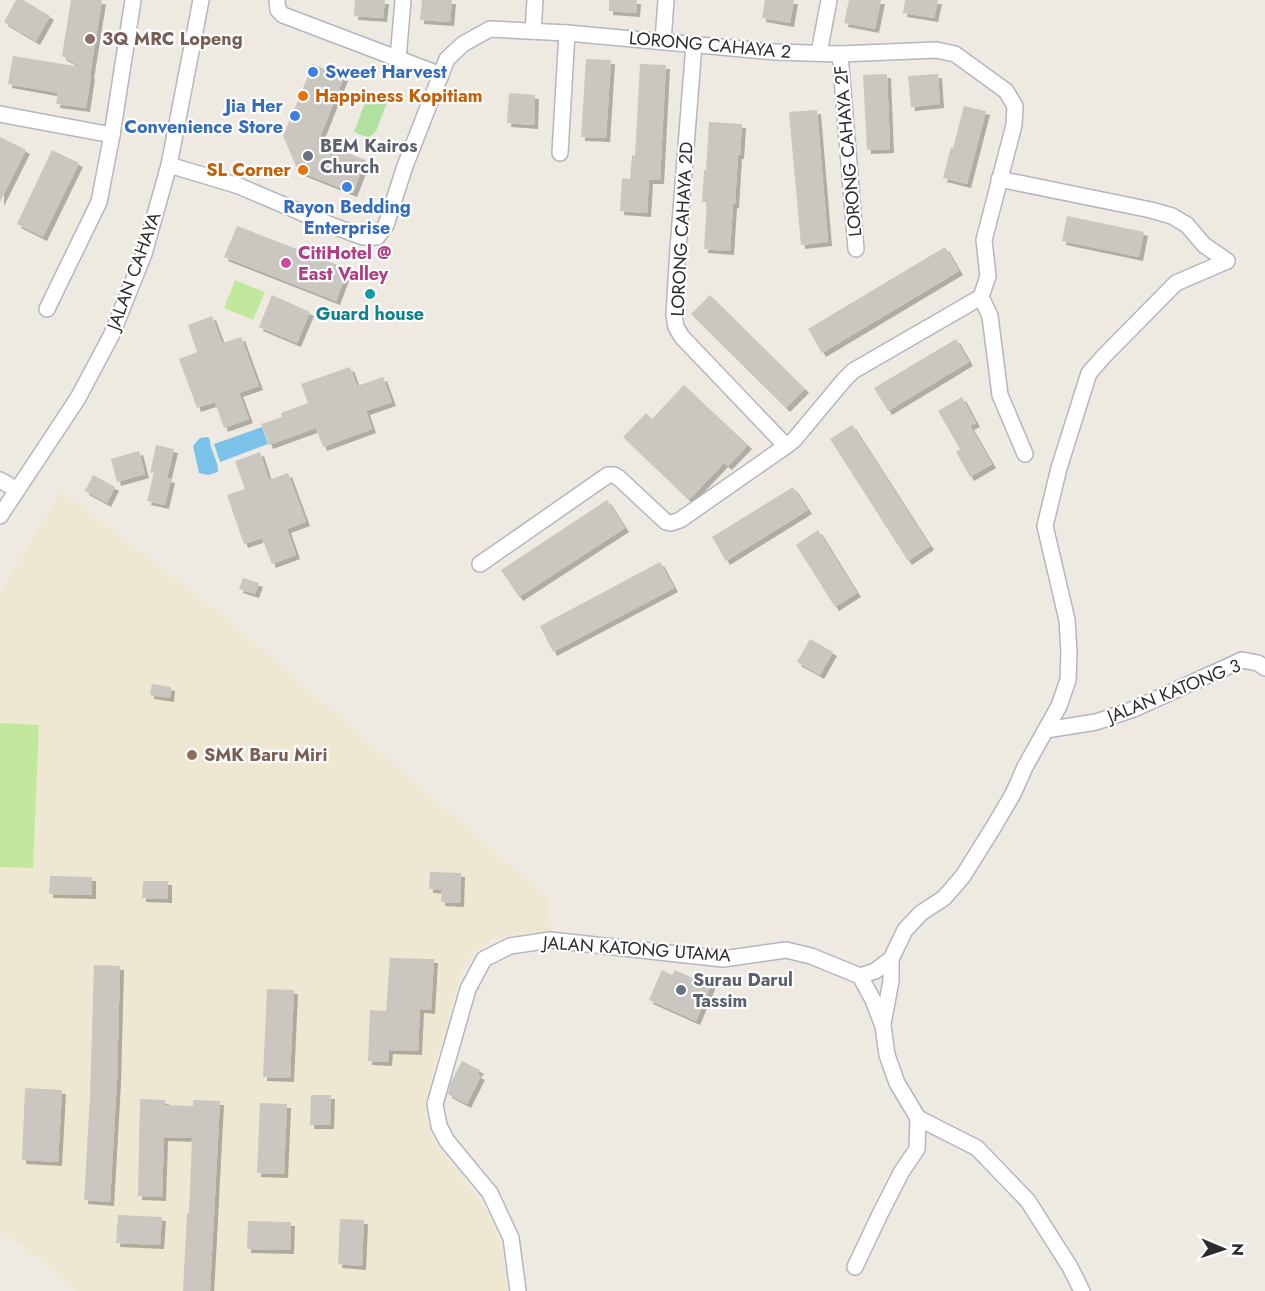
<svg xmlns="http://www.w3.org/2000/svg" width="1265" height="1291" viewBox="0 0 1265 1291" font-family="Jost,sans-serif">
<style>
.education{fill:#eee8d2}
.green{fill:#b1e1a1}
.pitch{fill:#c1e89d}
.water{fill:#7ac2ea}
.building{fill:#cac6c0;filter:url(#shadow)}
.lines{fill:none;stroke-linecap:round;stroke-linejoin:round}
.minor-casing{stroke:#b4b6c0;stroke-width:18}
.minor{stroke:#fff;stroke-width:15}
.education-dot{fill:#8d6e63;stroke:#fff;stroke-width:2}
.shop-dot{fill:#3f7fe0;stroke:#fff;stroke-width:2}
.food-dot{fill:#e8710a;stroke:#fff;stroke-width:2}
.worship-dot{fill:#6b7280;stroke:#fff;stroke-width:2}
.hotel-dot{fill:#d1479c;stroke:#fff;stroke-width:2}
.culture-dot{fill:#0f9aa8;stroke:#fff;stroke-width:2}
.labels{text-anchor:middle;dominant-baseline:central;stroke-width:4.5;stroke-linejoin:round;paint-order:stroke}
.education-label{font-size:18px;font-weight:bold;fill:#785e54;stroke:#fff;text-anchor:start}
.street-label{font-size:18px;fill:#2d2d2d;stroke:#fff}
.shop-label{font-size:18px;font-weight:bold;fill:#366cbe;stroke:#fff;text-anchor:start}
.food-label{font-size:18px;font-weight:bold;fill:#c56008;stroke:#fff;text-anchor:start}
.worship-label{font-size:18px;font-weight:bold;fill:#5b616d;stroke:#fff;text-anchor:start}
.hotel-label{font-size:18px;font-weight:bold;fill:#b23c85;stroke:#fff;text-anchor:start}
.culture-label{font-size:18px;font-weight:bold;fill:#0d838f;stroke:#fff}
</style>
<defs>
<filter id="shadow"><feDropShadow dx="4" dy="4" stdDeviation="0" flood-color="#0004"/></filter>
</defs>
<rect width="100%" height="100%" fill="#eeeae1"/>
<!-- education -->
<polygon class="education" points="61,491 220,613 547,897 552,932 519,933 491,940 474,952 463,967 426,1098 425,1115 430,1133 438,1146 475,1194 492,1219 503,1255 508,1291 77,1291 24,1247 0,1232 0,593"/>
<!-- green -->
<polygon class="green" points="369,92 388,100 376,131 369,138 354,132"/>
<!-- pitch -->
<g class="pitch">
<polygon points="235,280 265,292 253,320 224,308"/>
<polygon points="0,723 39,725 33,868 0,867"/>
</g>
<!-- water -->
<g class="water">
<polygon points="262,427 268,444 220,462 214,444"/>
<path d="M208,437L210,440C210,451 219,461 218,472L208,475L199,473L193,446L200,438Z"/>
</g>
<!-- building -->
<g class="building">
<polygon points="16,0 23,0 50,16 36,41 4,22"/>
<polygon points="71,0 102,0 90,75 91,75 86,108 56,104 58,93 8,84 13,56 81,67 62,56"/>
<polygon points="355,0 385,0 383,18 354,16"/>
<polygon points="422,0 452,0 450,22 420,20"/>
<polygon points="609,0 637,0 636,13 609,11"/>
<polygon points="765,0 794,0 790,23 762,18"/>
<polygon points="849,0 881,0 875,29 844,23"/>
<polygon points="905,0 938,0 934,18 903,13"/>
<polygon points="586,59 611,60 606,138 581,137"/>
<polygon points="313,64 344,77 318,142 366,160 353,193 298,171 283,136"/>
<polygon points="640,64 666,65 660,180 649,180 647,213 620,211 622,178 630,179 632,155 635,156"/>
<polygon points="887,74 890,149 867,150 863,75"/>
<polygon points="938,74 940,104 911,107 908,76"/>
<polygon points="509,93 535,95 534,125 507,123"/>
<polygon points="964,106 986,111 967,184 943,178 951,147 953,148"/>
<polygon points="817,110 828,242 801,245 789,112"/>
<polygon points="709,122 742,124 740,155 738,155 735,204 733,204 730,251 704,249 707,202 702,202 704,170 706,170"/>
<polygon points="0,137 26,150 0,202"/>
<polygon points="52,150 79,163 43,237 17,224"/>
<polygon points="1067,216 1144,232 1139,257 1062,241"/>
<polygon points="237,226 348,269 336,301 224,257"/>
<polygon points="945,247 959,271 822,353 808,329"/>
<polygon points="272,295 310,312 297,343 259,327"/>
<polygon points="710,295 805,389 786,408 691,314"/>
<polygon points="212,316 222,343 241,337 259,386 239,393 249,419 224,428 215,402 197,408 179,359 197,352 188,325"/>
<polygon points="956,339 969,362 888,411 874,388"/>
<polygon points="350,367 357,386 383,377 392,402 366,411 372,429 323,447 316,428 269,445 261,424 282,417 281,413 308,403 301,384"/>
<polygon points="684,385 748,445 728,466 724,463 689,500 623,437 646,413 652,419"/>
<polygon points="962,397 976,423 970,426 992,464 970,477 956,452 960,449 938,411"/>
<polygon points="852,425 930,546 908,561 830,439"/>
<polygon points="156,445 174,449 167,478 171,479 165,505 147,501 154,472 150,473"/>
<polygon points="139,451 145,474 117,482 111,459"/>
<polygon points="260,452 269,480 288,473 306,522 287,529 296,555 272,564 262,538 244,544 227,495 245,489 235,461"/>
<polygon points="93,475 115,487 107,503 85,491"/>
<polygon points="793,487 808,510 726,561 712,537"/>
<polygon points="607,500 625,528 519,597 501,570"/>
<polygon points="818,530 857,593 835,607 796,545"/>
<polygon points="660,562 674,588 553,652 540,626"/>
<polygon points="243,578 259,583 255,594 239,589"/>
<polygon points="810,639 833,652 820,675 797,662"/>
<polygon points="152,684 171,687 170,698 150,695"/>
<polygon points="430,872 461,873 460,903 441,902 442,890 429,889"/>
<polygon points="50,876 92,877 92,895 49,894"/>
<polygon points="143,881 168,881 168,899 142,898"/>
<polygon points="390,958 434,959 431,1010 420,1009 418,1051 389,1050 388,1062 368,1061 370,1010 386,1011"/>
<polygon points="94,965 120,966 117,1080 110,1202 84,1200 90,1096"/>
<polygon points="662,970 672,975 675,970 697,980 699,974 713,981 696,1021 649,1000"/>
<polygon points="267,989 294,990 290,1078 263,1077"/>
<polygon points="462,1061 480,1070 477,1074 481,1076 467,1104 448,1094 451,1082"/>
<polygon points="25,1088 62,1090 58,1162 22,1160"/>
<polygon points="311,1095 331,1095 330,1125 310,1125"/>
<polygon points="140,1099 165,1100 165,1105 193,1106 193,1100 220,1101 210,1291 183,1291 187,1213 189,1213 192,1138 164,1137 162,1197 138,1196"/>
<polygon points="260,1103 287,1104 284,1174 257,1173"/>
<polygon points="118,1215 162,1217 160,1245 116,1243"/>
<polygon points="340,1219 364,1220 362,1266 338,1264"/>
<polygon points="248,1221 291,1222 290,1250 247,1249"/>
</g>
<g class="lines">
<!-- minor casing -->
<g class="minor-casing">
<g id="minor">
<polyline points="277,0 278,10 283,15 441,75"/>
<polyline points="533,31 535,0"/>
<polyline points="663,41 666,0"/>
<polyline points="694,44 678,249 674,315 676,327 682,337 786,446 794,440 844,380 853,371 981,297"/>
<polyline points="819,53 829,0"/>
<polyline points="840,54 856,249"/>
<polyline points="398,59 403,0"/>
<polyline points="0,114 112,135"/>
<polyline points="560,153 567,33"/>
<polyline points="169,165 239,186 328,224 363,237 377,237 386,225 405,166 447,59 463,44 490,29 567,33 776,52 840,54 936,50 955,54 1006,91 1015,106 1014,125 984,240 988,276 981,297 990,316 1000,395 1025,454"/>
<polyline points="999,179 1151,210 1172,216 1187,225 1204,245 1227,261"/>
<polyline points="47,309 99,202 112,135 133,0"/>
<polyline points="0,480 17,490"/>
<polyline points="0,516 78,398 112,334 144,254 169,165 201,0"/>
<polyline points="480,564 608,475 614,475 619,478 666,522 671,523 680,520 786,446"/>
<polyline points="1046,730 1096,722 1134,709 1242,660 1258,663 1265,668"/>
<polyline points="860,976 875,971 891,959 905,930 921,913 944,898 963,876 993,828 1013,794 1025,767 1059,706 1068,680 1069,652 1067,620 1045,526 1059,468 1089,373 1105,355 1176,283 1227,261"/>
<polyline points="883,1024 891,981 891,959"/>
<polyline points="855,1267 881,1212 902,1171 917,1149 918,1118"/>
<polyline points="518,1291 511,1238 490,1193 447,1141 439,1126 435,1104 468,989 484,959 510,946 550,940 723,959 786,950 811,956 860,976 873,1000 883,1026 887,1055 897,1083 918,1118 977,1148 1028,1201 1070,1267 1082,1291"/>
</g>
</g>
<!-- minor -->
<use href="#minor" class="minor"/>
</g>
<!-- markers -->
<g class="education-dot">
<circle cx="90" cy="39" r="6"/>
<circle cx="192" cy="755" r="6"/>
</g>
<g class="shop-dot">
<circle cx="313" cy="72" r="6"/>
<circle cx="295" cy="116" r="6"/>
<circle cx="347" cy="187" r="6"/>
</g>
<g class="food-dot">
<circle cx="303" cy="96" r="6"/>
<circle cx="303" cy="170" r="6"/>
</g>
<g class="worship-dot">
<circle cx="308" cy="156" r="6"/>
<circle cx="681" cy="990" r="6"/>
</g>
<circle class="hotel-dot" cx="286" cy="263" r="6"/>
<circle class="culture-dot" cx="370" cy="294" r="6"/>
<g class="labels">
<!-- education labels -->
<g class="education-label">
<text x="102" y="39">3Q MRC Lopeng</text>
<text x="204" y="755">SMK Baru Miri</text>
</g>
<!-- street labels -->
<g class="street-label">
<text transform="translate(710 45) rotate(5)">LORONG CAHAYA 2</text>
<text transform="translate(848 151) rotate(-95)">LORONG CAHAYA 2F</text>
<text transform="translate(682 229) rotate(-87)">LORONG CAHAYA 2D</text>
<text transform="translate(134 271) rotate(-70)">JALAN CAHAYA</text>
<text transform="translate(1174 691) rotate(-22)">JALAN KATONG 3</text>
<text transform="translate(637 949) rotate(4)">JALAN KATONG UTAMA</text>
</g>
<!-- shop labels -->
<g class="shop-label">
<text x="325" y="72">Sweet Harvest</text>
<text x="283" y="106" text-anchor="end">Jia Her<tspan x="283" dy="21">Convenience Store</tspan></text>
<text x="347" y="207" text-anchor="middle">Rayon Bedding<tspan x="347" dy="21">Enterprise</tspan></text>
</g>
<!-- food labels -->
<g class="food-label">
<text x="315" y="96">Happiness Kopitiam</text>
<text x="291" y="170" text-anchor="end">SL Corner</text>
</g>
<!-- worship labels -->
<g class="worship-label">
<text x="320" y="146">BEM Kairos<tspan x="320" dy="21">Church</tspan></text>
<text x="693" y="980">Surau Darul<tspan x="693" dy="21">Tassim</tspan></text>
</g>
<!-- hotel labels -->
<g class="hotel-label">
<text x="298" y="253">CitiHotel @<tspan x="298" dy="21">East Valley</tspan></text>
</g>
<!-- culture labels -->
<g class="culture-label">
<text x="370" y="314">Guard house</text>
</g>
</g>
<!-- north arrow -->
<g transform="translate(1223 1249) rotate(92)" stroke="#ffffff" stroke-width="4.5" paint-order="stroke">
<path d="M0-4.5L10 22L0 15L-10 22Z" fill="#2d2d2d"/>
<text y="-9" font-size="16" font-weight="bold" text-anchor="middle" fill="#2d2d2d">N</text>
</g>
</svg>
